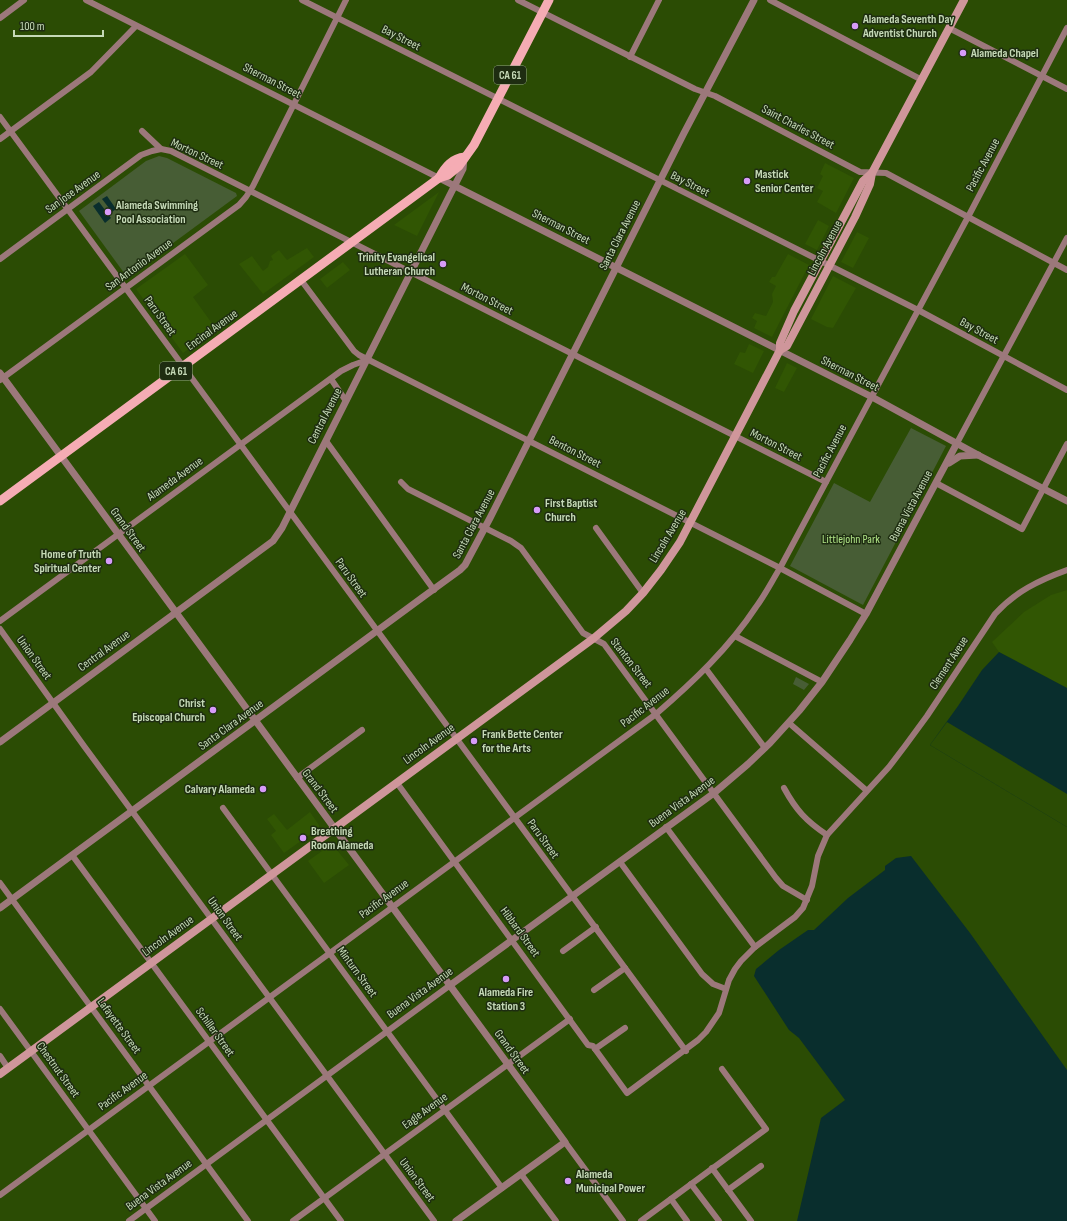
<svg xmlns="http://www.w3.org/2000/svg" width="1067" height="1221" viewBox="0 0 1067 1221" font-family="'Sofia Sans Condensed',sans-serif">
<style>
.built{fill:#315603}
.green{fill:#475d35}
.water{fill:#092e2d}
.pier{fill:#2b4c04}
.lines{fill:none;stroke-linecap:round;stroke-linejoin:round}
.minor{stroke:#9c787b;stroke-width:6}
.tertiary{stroke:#9c787b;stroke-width:7}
.secondary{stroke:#cf969b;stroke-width:8}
.primary{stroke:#f5acb4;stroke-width:9}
.poi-dot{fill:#d79bf9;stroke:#1e2d11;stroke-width:1.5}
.labels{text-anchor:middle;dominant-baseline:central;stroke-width:3;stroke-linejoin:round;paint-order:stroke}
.shield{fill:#1e2d11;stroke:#93a585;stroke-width:1}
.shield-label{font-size:11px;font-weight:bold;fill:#c5d9b7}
.poi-label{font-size:12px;font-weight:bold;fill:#c5d9b7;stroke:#1e2d11;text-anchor:start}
.street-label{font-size:12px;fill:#c5d9b7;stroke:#1e2d11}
.park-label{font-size:12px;fill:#b1e488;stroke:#1e2d11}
</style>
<rect width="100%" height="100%" fill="#2b4c04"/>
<!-- built -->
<g class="built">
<polygon points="825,163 854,178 836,213 817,202 823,191 817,188 823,176 820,174"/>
<polygon points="439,192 417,236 394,225"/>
<polygon points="818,220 829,226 817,250 805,244"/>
<polygon points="857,232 869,238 853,268 841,262"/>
<polygon points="307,248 314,257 263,294 239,264 252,256 263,271 268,267 270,261 273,260 271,256 279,250 287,260"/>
<polygon points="185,254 208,285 193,297 216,329 183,353 136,289"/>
<polygon points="788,254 809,265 772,337 754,328 757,321 752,318 755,313 766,316 773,302 772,294 776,286 769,282 772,277 775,277"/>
<polygon points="343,262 350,270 327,288 320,279"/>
<polygon points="833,276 856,288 833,328 827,327 811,319"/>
<polygon points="749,344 764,351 753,373 734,364 740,352 745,353"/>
<polygon points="787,363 797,368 784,392 775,388"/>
<polygon points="1067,590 1067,688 999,652 992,642 1024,612 1051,595"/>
<polygon points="310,812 319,825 319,828 284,853 271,835 276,831 267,819 274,814 287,830"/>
<polygon points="332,844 349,865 324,883 308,861"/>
</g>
<!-- green -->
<g class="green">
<polygon points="159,156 167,158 236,193 237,196 127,277 79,211 146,161"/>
<polygon points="911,428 946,446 863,605 790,566 834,483 870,502"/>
<polygon points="796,677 809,684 804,690 793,684"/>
</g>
<!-- water -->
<g class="water">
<polygon points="107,196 116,209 112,212 102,199"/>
<polygon points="99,202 111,218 105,223 93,206"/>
<polygon points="999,652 1067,688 1067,827 930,745 958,706 982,670"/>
<polygon points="911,856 970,933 1067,1070 1067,1221 797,1221 821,1118 845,1100 799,1038 789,1030 754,976 756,969 779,950 808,930 814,930 848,898 885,870 885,866 896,858"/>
</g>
<!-- pier -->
<polygon class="pier" points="947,722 1067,794 1067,827 930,745"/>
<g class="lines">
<!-- minor -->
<g class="minor">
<polyline points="86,0 439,178"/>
<polyline points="302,0 918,310 1067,390"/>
<polyline points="518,0 695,89 715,96 860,172 886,173 1067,270"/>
<polyline points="770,0 922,80"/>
<polyline points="0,18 24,0"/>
<polyline points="949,28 1067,89"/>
<polyline points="630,57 659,0"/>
<polyline points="0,117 686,1051"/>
<polyline points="142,131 161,149 171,151 826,482"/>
<polyline points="0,139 91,72 136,26"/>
<polyline points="0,259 141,155 152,151 161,149"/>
<polyline points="301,280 354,351 359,355 780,568 866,614"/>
<polyline points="331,379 346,401"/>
<polyline points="0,380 239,205 246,197 253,186 346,0"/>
<polyline points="326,441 434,590"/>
<polyline points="957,443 1067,238"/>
<polyline points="401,482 408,489 511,541 521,548 583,633 604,644 776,878 783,886 807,900"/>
<polyline points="936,483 1022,529 1067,444"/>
<polyline points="596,528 643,593"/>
<polyline points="0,621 341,371 353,365 367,360"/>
<polyline points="0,629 84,746 434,1221"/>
<polyline points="735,636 822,682"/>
<polyline points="706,669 765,748"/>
<polyline points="789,723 866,790"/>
<polyline points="297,778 362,730"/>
<path d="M397,783L588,1045L593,1046L595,1049L627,1093L698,1040L706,1032L719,1013L729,980L735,969L741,961L755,947L795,917L803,908L812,886L818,856L827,835L889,767L905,746L927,716L995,614C1015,592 1039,580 1067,570"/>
<path d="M784,788C796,810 806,821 827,835"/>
<polyline points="223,808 502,1188"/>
<polyline points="666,827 755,947"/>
<polyline points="72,855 341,1221"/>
<polyline points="620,862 702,974 713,984 726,989"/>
<polyline points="0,883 248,1221"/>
<polyline points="563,951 596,927"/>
<polyline points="594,990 625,968"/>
<polyline points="0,1009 155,1221"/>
<polyline points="595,1049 625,1028"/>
<polyline points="0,1056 8,1068"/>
<polyline points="565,1142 623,1221"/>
<polyline points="712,1168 751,1221"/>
<polyline points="521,1174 556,1221"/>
<polyline points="691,1184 719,1221"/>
<polyline points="728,1190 761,1166"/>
<path d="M0,1195L656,714C693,682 729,648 756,607C765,595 772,581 780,568L968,217L1067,28"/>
<polyline points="671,1199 687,1221"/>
<polyline points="129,1221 449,986"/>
<polyline points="293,1221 570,1019"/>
<polyline points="641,1221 766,1129 722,1069"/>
</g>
<!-- tertiary -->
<g class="tertiary">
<polyline points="439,178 872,397 978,455 1067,501"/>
<polyline points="0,373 565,1142 456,1221"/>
<polyline points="949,463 960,456 978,455"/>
<polyline points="0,742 273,541 282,528 290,512 463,169 464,158"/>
<polyline points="0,908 423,597 460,570 465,565 490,518 684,133 754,0"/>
<polyline points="449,986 714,793 748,764 770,743 799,711 822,682 850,640 866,614 957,443"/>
</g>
<!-- secondary -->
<g class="secondary">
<polyline points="780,350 787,346 855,217 870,184 872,173 964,0"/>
<polyline points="0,1074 594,638 626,611 643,593 661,570 680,542 780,350 780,343 794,311 863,181 872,173"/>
</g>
<!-- primary -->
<g class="primary">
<path d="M439,178C445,167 452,158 465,157"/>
<polyline points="0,501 439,178 448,175 459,166 474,145 549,0"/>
</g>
</g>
<!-- markers -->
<g class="poi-dot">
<circle cx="855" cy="26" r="4"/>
<circle cx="963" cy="53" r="4"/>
<circle cx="747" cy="181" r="4"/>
<circle cx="108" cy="212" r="4"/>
<circle cx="443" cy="264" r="4"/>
<circle cx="537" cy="510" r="4"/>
<circle cx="109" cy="561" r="4"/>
<circle cx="213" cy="710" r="4"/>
<circle cx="474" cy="741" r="4"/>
<circle cx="263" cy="789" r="4"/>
<circle cx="303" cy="838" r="4"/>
<circle cx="506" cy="979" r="4"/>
<circle cx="568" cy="1181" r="4"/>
</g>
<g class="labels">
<!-- shield labels -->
<g class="shield">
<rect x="494" y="66" width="32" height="18" rx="3"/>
<rect x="160" y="362" width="32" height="18" rx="3"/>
</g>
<g class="shield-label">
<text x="510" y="75">CA 61</text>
<text x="176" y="371">CA 61</text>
</g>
<!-- poi labels -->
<g class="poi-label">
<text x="863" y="19">Alameda Seventh Day<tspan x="863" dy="14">Adventist Church</tspan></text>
<text x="971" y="53">Alameda Chapel</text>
<text x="755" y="174">Mastick<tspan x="755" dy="14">Senior Center</tspan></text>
<text x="116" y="205">Alameda Swimming<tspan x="116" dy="14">Pool Association</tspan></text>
<text x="435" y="257" text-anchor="end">Trinity Evangelical<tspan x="435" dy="14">Lutheran Church</tspan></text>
<text x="545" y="503">First Baptist<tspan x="545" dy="14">Church</tspan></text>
<text x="101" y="554" text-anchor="end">Home of Truth<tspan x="101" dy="14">Spiritual Center</tspan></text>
<text x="205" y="703" text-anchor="end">Christ<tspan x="205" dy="14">Episcopal Church</tspan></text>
<text x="482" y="734">Frank Bette Center<tspan x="482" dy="14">for the Arts</tspan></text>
<text x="255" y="789" text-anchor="end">Calvary Alameda</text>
<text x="311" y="831">Breathing<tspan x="311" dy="14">Room Alameda</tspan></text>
<text x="506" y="992" text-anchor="middle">Alameda Fire<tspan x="506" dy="14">Station 3</tspan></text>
<text x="576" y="1174">Alameda<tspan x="576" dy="14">Municipal Power</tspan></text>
</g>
<!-- street labels -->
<g class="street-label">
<text transform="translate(401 38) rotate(27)">Bay Street</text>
<text transform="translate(272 81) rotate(27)">Sherman Street</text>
<text transform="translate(798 127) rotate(28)">Saint Charles Street</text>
<text transform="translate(197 154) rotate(25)">Morton Street</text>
<text transform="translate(983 165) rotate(-62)">Pacific Avenue</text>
<text transform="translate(690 184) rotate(27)">Bay Street</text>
<text transform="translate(73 192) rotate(-36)">San Jose Avenue</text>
<text transform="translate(561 227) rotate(27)">Sherman Street</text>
<text transform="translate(620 235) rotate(-63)">Santa Clara Avenue</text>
<text transform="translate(825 248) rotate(-62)">Lincoln Avenue</text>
<text transform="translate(139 265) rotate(-36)">San Antonio Avenue</text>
<text transform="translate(487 299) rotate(27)">Morton Street</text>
<text transform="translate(160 316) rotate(54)">Paru Street</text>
<text transform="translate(212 330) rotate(-36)">Encinal Avenue</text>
<text transform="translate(979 331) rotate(28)">Bay Street</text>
<text transform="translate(850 374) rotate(27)">Sherman Street</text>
<text transform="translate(325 416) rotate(-63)">Central Avenue</text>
<text transform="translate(776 445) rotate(27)">Morton Street</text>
<text transform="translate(830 451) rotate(-62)">Pacific Avenue</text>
<text transform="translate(575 452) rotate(27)">Benton Street</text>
<text transform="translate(175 479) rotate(-36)">Alameda Avenue</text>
<text transform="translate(911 506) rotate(-62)">Buena Vista Avenue</text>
<text transform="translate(474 524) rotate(-62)">Santa Clara Avenue</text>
<text transform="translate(128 530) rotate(54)">Grand Street</text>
<text transform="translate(668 536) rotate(-59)">Lincoln Avenue</text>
<text transform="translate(351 578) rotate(54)">Paru Street</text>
<text transform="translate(104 651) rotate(-36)">Central Avenue</text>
<text transform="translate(34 658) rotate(54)">Union Street</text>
<text transform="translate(631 663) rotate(52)">Stanton Street</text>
<text transform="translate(949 663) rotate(-57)">Clement Aveue</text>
<text transform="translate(645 707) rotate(-38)">Pacific Avenue</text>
<text transform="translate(231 725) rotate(-36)">Santa Clara Avenue</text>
<text transform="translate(429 744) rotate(-36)">Lincoln Avenue</text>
<text transform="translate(320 791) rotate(53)">Grand Street</text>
<text transform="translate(682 802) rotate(-36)">Buena Vista Avenue</text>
<text transform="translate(543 839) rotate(54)">Paru Street</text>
<text transform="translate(384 899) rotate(-36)">Pacific Avenue</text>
<text transform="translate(225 919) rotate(54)">Union Street</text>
<text transform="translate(520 932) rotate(54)">Hibbard Street</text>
<text transform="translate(168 936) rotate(-36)">Lincoln Avenue</text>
<text transform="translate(357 972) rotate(54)">Minturn Street</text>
<text transform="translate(420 993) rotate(-36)">Buena Vista Avenue</text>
<text transform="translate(119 1026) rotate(54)">Lafayette Street</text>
<text transform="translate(215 1032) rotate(54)">Schiller Street</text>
<text transform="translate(512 1052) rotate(54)">Grand Street</text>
<text transform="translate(58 1070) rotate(54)">Chestnut Street</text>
<text transform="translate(123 1091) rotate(-36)">Pacific Avenue</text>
<text transform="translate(425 1111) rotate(-36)">Eagle Avenue</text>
<text transform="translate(417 1180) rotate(53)">Union Street</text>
<text transform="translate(159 1185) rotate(-36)">Buena Vista Avenue</text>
</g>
<!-- park labels -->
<g class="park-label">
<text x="851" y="539">Littlejohn Park</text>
</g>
</g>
<!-- scale -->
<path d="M14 30v6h89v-6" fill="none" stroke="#c5d9b7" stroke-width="2"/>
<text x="20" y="30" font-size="12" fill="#c5d9b7" stroke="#1e2d11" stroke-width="3" paint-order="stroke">100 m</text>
</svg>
